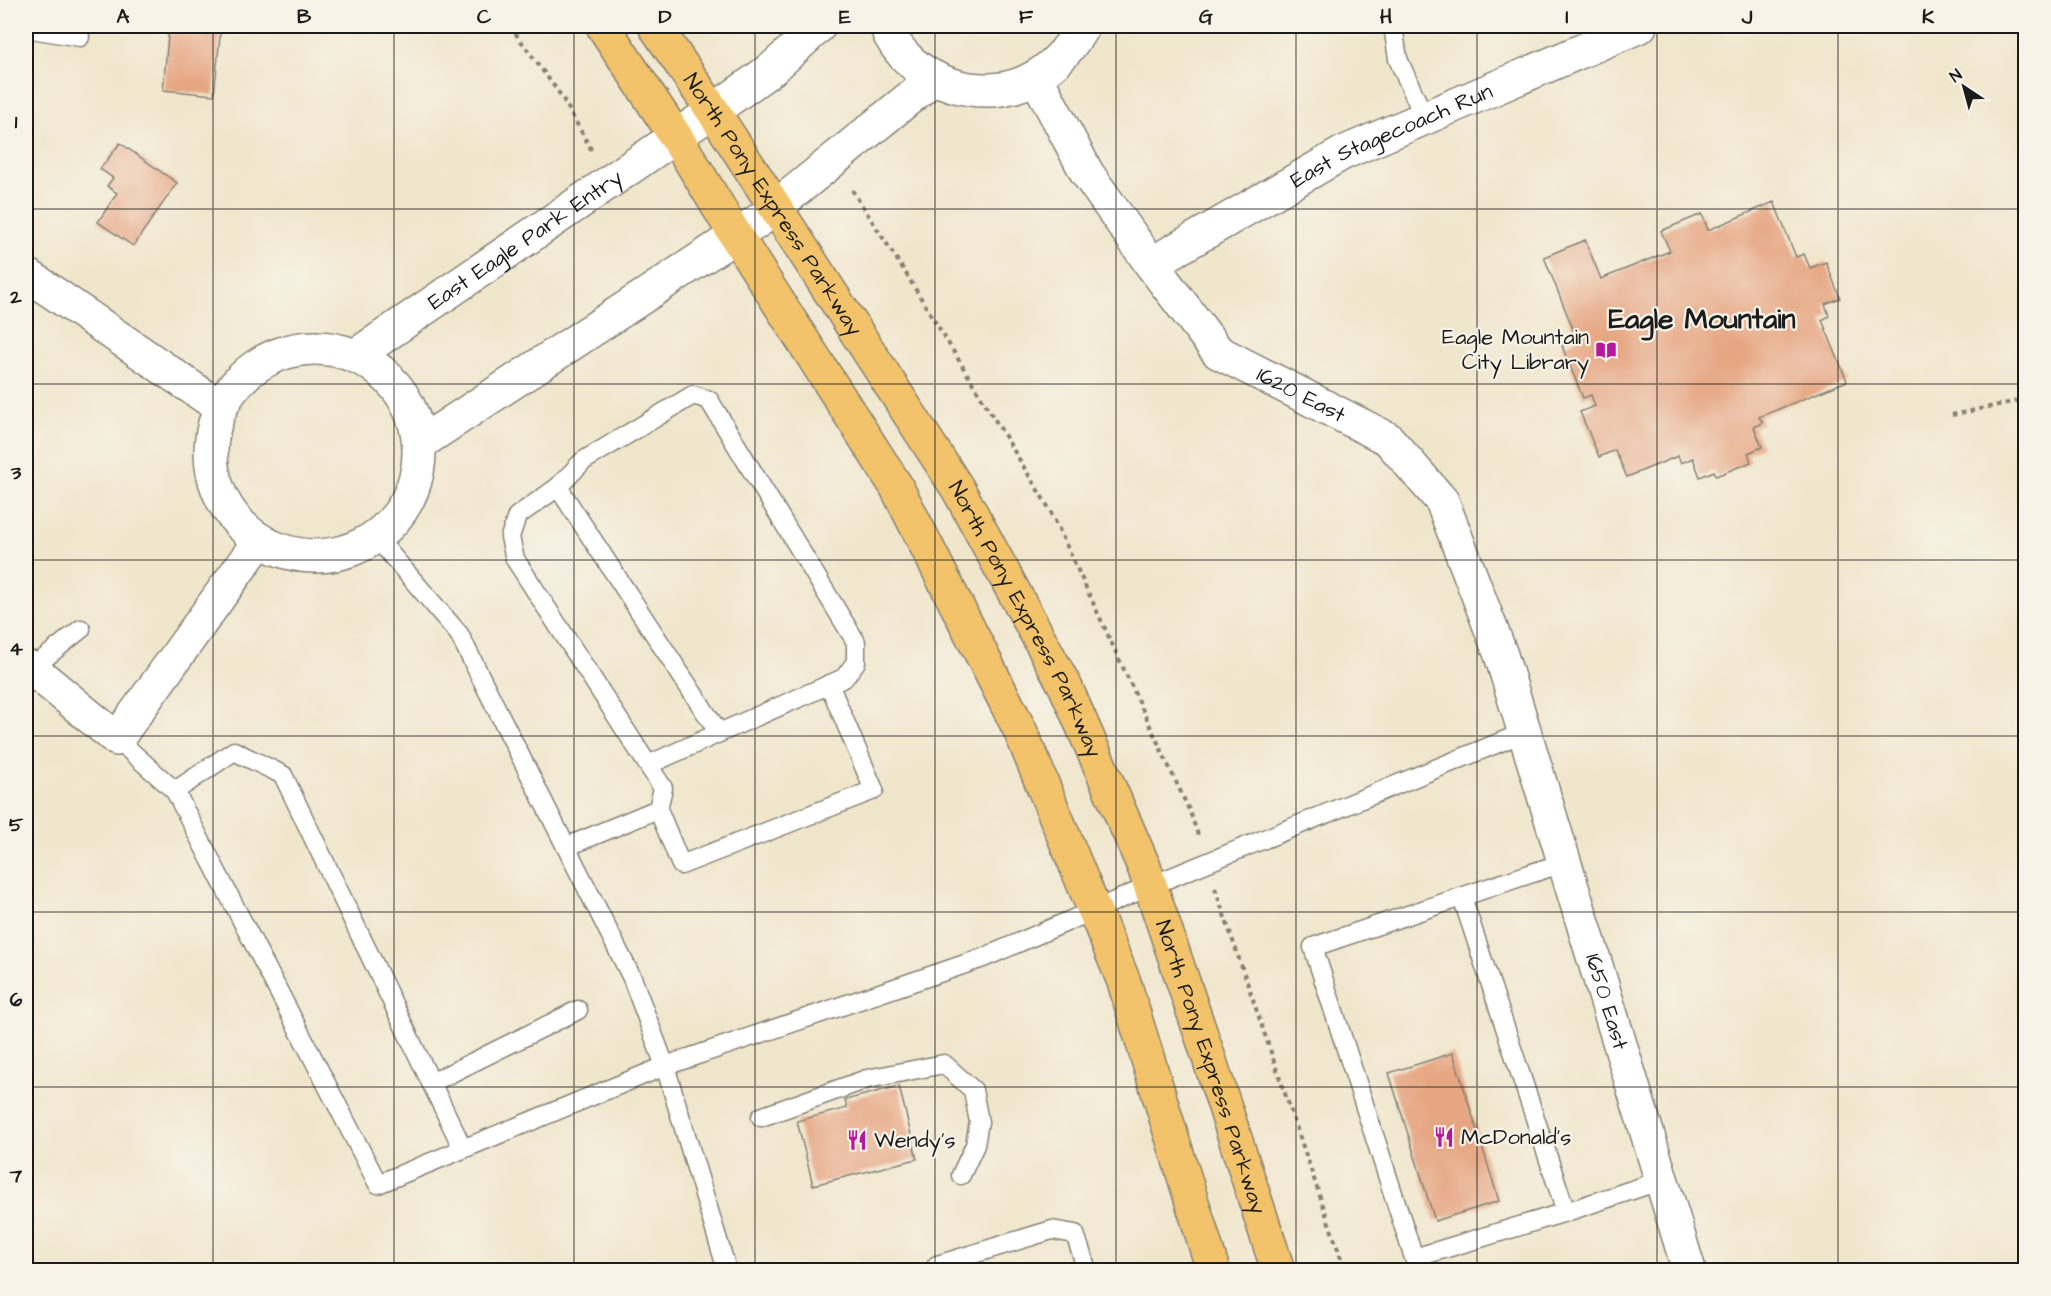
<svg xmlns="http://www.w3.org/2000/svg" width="2051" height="1296" viewBox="0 0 2051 1296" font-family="'Architects Daughter',sans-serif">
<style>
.building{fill:#e6a682}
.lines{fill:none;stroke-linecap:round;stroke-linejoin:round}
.lane-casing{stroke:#868174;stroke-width:21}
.street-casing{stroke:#868174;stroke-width:36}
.primary-casing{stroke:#868174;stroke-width:36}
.path{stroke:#868174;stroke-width:4;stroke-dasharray:4.5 4.5;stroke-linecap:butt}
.lane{stroke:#fff;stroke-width:18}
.street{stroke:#fff;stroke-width:33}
.primary{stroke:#f2c36a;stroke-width:33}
.grid{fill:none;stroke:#1c1c1c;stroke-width:1.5;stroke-opacity:0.55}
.labels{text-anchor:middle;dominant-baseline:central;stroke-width:4.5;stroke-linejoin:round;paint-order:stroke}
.street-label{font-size:22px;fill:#1c1c1c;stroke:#f7f3e8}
.poi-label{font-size:22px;fill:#1c1c1c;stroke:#f7f3e8;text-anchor:start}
.district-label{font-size:28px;font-weight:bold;fill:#1c1c1c;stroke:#f7f3e8}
.neatline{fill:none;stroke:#1c1c1c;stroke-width:2}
.grid-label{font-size:20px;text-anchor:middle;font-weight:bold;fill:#1c1c1c}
</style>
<rect width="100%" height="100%" fill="#f7f3e8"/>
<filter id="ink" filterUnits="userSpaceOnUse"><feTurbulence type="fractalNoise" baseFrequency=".0167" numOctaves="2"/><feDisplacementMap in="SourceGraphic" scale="12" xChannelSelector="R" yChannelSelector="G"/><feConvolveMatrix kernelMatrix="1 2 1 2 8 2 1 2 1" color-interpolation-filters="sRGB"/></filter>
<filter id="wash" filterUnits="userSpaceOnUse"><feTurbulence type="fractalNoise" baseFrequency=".008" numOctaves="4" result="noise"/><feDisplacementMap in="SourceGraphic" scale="24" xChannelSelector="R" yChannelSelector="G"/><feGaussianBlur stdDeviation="1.35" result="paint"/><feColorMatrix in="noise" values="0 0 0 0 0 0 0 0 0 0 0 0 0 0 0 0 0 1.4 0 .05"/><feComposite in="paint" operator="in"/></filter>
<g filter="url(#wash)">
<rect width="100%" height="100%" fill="#f0e6cc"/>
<g id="blocks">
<!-- building -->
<g class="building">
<polygon points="169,26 221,26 214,95 163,90"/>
<polygon points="120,143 177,183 133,246 98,222 117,193 107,186 113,178 100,169"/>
<polygon points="1774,202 1796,257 1804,254 1810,268 1826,262 1840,298 1825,304 1829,316 1822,320 1847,381 1759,417 1763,423 1754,427 1762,447 1748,453 1751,462 1716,476 1714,471 1700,477 1693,458 1681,463 1678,456 1627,477 1615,450 1599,457 1580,412 1595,406 1591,395 1583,398 1562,346 1577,339 1544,257 1585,240 1601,279 1670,251 1661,231 1702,214 1708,230"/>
<polygon points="1453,1053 1499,1201 1435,1221 1389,1073"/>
<polygon points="899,1086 917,1159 813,1185 797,1121 847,1108 845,1100"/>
</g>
</g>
</g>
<g filter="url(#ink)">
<use href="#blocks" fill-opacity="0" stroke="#868174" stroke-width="1.5"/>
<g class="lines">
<!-- lane casing -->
<g class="lane-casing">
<g id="lane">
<polyline points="1393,26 1398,59 1425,119"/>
<polyline points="26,28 80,37"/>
<polyline points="558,487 583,461 693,395 709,400 856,642 856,662 844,678 719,733"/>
<polyline points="26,673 81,629"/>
<polyline points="117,739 175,791 378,1184 665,1066 632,978 459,634 376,537"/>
<polyline points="175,791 234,751 283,775 463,1149"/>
<polyline points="658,809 681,865 874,790 829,684"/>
<polyline points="566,847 658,809 663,788 648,765 515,559 510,537 517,516 558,487 719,733 648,765"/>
<polyline points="1462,897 1566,1212 1414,1258 1313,947 1565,862"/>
<polyline points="431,1083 578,1010"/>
<polyline points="761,1117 867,1079 944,1064 973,1090 979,1122 975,1145 961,1175"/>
<polyline points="1566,1212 1662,1180"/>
<polyline points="727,1270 665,1066 983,958 1150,886 1525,732"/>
<polyline points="934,1270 937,1265 1052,1230 1075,1234 1087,1270"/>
</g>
</g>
<!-- street casing -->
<g class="street-casing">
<g id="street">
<path d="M886,26C907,83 986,108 1037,76C1058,63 1071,46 1083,26"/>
<path id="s1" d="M1036,77L1087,173L1151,264L1218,352L1388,439L1442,501L1501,655L1689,1270"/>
<path id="s2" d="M1151,264L1343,153L1640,26"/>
<polyline points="26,274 220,407"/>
<circle cx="315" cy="452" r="104"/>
<path id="s3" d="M355,356L713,111L773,68L819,26"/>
<polyline points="419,444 761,219 934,78"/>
<polyline points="31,668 117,739 260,540"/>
</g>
</g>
<!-- primary casing -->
<g class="primary-casing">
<g id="primary">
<polyline points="603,26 676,137 736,236 896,486 1020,730 1124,982 1213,1270"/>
<path id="s4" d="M655,26L713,111L958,489L1066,688L1144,867L1206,1049L1278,1270"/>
</g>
</g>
<!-- path -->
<g class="path">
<polyline points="510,26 562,97 592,151"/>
<polyline points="852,190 905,272 1050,510 1190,812 1199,838"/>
<polyline points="1952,415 2026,399"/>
<polyline points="1215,888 1345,1270"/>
</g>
<!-- lane -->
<use href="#lane" class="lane"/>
<!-- street -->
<use href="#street" class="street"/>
<!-- primary -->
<use href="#primary" class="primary"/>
</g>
</g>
<!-- grid -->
<path class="grid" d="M213,26V1270M394,26V1270M574,26V1270M755,26V1270M935,26V1270M1116,26V1270M1296,26V1270M1477,26V1270M1657,26V1270M1838,26V1270M26,209H2026M26,384H2026M26,560H2026M26,736H2026M26,912H2026M26,1087H2026"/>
<!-- icons -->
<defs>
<g id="library-bare" transform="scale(1.62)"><path d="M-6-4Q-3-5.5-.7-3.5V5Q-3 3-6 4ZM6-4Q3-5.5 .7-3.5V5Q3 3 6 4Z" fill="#b5179e" stroke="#f7f3e8" stroke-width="2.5" paint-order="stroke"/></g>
<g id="restaurant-bare" transform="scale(1.62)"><path d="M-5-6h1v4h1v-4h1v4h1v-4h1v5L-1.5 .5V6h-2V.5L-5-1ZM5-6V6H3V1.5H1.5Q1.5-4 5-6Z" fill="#b5179e" stroke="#f7f3e8" stroke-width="2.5" paint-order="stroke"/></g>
</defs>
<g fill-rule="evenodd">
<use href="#library-bare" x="1606" y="350"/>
<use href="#restaurant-bare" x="1444" y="1137"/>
<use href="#restaurant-bare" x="857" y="1140"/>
</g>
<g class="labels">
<!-- street labels -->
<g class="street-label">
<text stroke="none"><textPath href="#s2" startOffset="273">East Stagecoach Run</textPath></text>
<text stroke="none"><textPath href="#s4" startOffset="214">North Pony Express Parkway</textPath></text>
<text stroke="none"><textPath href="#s3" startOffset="206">East Eagle Park Entry</textPath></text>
<text stroke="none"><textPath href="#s1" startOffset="424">1620 East</textPath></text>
<text stroke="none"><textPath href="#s4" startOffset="700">North Pony Express Parkway</textPath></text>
<text stroke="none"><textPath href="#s1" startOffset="1131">1650 East</textPath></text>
<text stroke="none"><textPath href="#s4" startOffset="1186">North Pony Express Parkway</textPath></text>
</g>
<!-- poi labels -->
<g class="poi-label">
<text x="1589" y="337" text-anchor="end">Eagle Mountain<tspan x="1589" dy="25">City Library</tspan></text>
<text x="1461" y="1137">McDonald's</text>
<text x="874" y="1140">Wendy's</text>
</g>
<!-- district labels -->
<g class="district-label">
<text x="1702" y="319">Eagle Mountain</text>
</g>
</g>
<!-- margin -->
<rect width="2051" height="1296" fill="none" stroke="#f7f3e8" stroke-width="66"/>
<!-- north arrow -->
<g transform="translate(1964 87) rotate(324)" stroke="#f7f3e8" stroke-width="4.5" paint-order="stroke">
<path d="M0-4.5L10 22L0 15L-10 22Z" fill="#1c1c1c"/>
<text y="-9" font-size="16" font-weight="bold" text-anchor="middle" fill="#1c1c1c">N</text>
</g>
<rect x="33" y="33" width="1985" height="1230" class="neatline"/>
<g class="grid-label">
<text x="123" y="23">A</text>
<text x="304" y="23">B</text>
<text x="484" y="23">C</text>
<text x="665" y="23">D</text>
<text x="845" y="23">E</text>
<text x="1026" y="23">F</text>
<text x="1206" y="23">G</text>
<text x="1386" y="23">H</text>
<text x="1567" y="23">I</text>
<text x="1747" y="23">J</text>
<text x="1928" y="23">K</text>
<text x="16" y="128">1</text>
<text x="16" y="303">2</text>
<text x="16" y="479">3</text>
<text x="16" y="655">4</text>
<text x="16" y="831">5</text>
<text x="16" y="1006">6</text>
<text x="16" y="1182">7</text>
</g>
</svg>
